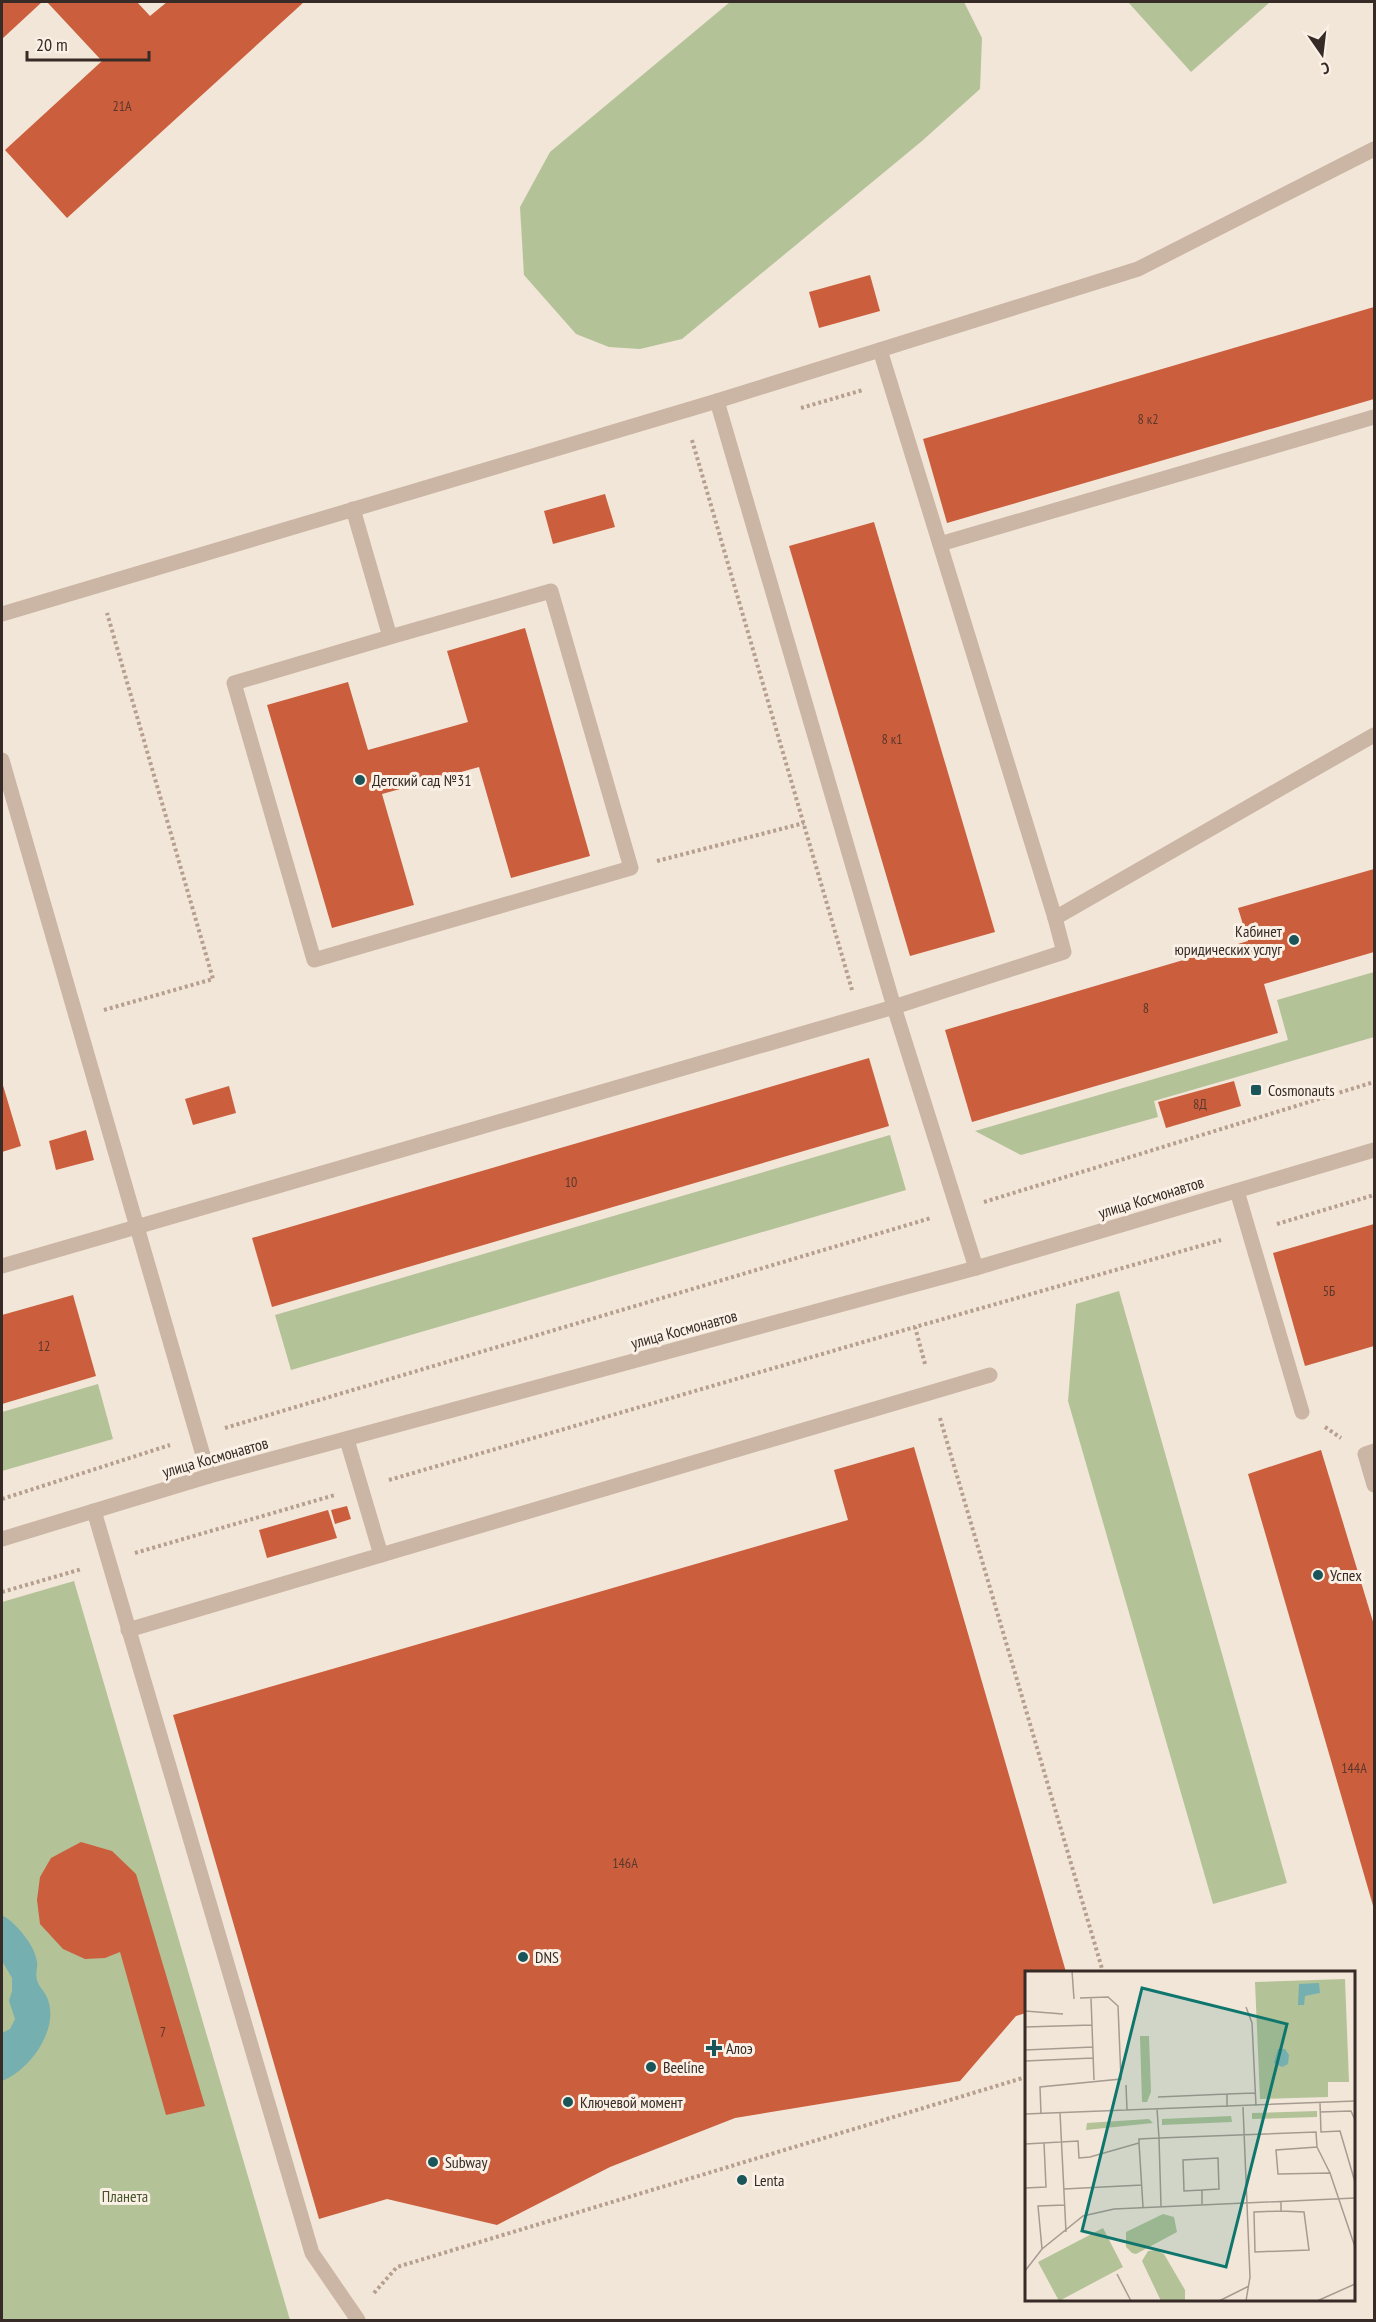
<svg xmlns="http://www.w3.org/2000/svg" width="1376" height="2322" viewBox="0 0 1376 2322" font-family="'PT Sans Narrow',sans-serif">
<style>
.green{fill:#b4c298}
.water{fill:#76afb0}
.building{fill:#cb5e3d}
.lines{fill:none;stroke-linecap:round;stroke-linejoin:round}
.path{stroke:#b69f8e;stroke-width:4;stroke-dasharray:3 3;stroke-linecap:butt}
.service{stroke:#cbb5a4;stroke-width:15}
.minor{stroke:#cbb5a4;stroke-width:15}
.poi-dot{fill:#1a5559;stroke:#faf0e5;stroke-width:2}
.labels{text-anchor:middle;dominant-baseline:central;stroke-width:6;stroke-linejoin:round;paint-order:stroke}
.number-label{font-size:14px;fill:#5b382c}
.poi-label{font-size:16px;fill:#362b26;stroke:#faf0e5;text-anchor:start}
.street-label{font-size:16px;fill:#362b26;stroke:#faf0e5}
.park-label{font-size:16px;fill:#455529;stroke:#faf0e5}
.inset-road{fill:none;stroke:#a79b91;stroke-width:1.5}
.view{fill:#0f766e;fill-opacity:0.15;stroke:#0f766e;stroke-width:3}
.inset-edge{fill:none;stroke:#362b26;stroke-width:3}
</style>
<rect width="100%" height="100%" fill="#f2e6d8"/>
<!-- green -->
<g class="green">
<polygon points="730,2 964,2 982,38 980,89 922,141 682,339 640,349 609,347 576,334 524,275 520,207 550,152"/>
<polygon points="1128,2 1270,2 1191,72"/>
<polygon points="1374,972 1374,1037 1154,1101 1158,1117 1021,1155 975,1131 1288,1040 1277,1000"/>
<polygon points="890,1135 906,1190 291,1370 275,1315"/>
<polygon points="1119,1291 1287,1883 1213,1904 1068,1401 1076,1304"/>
<polygon points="98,1384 113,1439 2,1471 2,1412"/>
<polygon points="74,1581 290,2320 2,2320 2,1602"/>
</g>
<!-- water -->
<path class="water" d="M2,1915C16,1923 35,1945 37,1962C38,1968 35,1973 37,1980C39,1988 46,1992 48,2000C59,2030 29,2071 2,2081V2033L10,2029L15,2019L9,2001L12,1991V1978L2,1961Z"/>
<!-- building -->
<g class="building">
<polygon points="2,2 42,2 2,39"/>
<polygon points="47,2 137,2 150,16 167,2 304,2 67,218 5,150 102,61"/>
<polygon points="870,275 880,311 819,328 809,292"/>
<polygon points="1374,307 1374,399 947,523 923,439"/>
<polygon points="605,494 615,527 553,544 544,511"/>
<polygon points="874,522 995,932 910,956 789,546"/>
<polygon points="525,628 590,856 511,878 479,767 382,794 414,905 332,928 267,705 348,682 368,750 468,722 447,651"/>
<polygon points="1374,869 1374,952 1264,984 1278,1033 972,1122 945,1030 1248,941 1238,908"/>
<polygon points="869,1058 889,1126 272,1307 252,1238"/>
<polygon points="1234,1081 1241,1106 1166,1128 1158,1102"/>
<polygon points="2,1082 21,1146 2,1152"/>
<polygon points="229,1086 236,1113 193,1125 185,1099"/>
<polygon points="86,1130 94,1160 56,1170 49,1141"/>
<polygon points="1374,1224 1374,1346 1305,1366 1273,1253"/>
<polygon points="73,1295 96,1376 2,1404 2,1315"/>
<polygon points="914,1447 1066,1972 1026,1972 1026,2013 1016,2016 960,2081 735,2118 610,2167 497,2225 387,2199 319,2219 173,1715 848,1520 834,1470"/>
<polygon points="1321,1450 1374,1625 1374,1909 1248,1474"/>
<polygon points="347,1506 351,1519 335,1524 331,1510"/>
<polygon points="328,1510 337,1538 267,1558 259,1530"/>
<polygon points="81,1842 112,1851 136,1874 205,2106 166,2115 120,1952 105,1958 85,1959 63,1949 40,1924 37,1900 40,1877 51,1858"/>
</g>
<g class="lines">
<!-- path -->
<g class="path">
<polyline points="801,408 863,390"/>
<polyline points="692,440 852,990"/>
<polyline points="657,861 804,823"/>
<polyline points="104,1010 213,979 107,613"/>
<polyline points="984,1202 1374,1082"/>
<polyline points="1277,1224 1374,1195"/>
<polyline points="925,1364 915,1327 1221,1240"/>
<polyline points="940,1418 1103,1972"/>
<polyline points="1325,1427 1341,1438"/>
<polyline points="225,1428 931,1218"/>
<polyline points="389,1480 915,1327"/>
<polyline points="2,1499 170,1445"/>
<polyline points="135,1553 335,1495"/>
<polyline points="2,1592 82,1569"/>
<polyline points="374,2293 397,2267 1026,2077"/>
</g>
<!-- service -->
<g class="service">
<polyline points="880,350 1055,918"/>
<polyline points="717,401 894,1007 1064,952 1055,918 1374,735"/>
<polyline points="353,509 390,637 551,591 631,868 314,960 234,683 390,637"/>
<polyline points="940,544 1374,417"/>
<polyline points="2,760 209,1476"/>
<polyline points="1237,1191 1302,1412"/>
<polyline points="2,1266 894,1007 976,1268"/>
<polyline points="347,1440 381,1555 990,1375"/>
<polyline points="1374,1451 1365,1454 1374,1485"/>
<polyline points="94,1511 312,2253 358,2320"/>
<polyline points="128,1630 381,1555"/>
</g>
<!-- minor -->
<g class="minor">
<polyline points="2,614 717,401 1138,269 1374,149"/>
<polyline points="2,1539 209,1476 976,1268 1374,1150"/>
</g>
</g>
<!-- markers -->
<g class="poi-dot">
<circle cx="360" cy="780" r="6"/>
<circle cx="1294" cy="940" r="6"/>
<rect x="1250" y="1084" width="12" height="12" rx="3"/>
<circle cx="1318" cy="1575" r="6"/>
<circle cx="523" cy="1957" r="6"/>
<path d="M711 2039h6v6h6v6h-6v6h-6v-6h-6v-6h6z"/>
<circle cx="651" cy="2067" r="6"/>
<circle cx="568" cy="2102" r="6"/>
<circle cx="433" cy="2162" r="6"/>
<circle cx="742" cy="2180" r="6"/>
</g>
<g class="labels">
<!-- number labels -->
<g class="number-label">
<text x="122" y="106">21А</text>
<text x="1148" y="419">8 к2</text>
<text x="892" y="739">8 к1</text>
<text x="1146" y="1008">8</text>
<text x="1200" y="1104">8Д</text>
<text x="571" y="1182">10</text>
<text x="1329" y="1291">5Б</text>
<text x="44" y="1346">12</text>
<text x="1354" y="1768">144А</text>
<text x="625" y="1863">146А</text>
<text x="163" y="2032">7</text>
</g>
<!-- poi labels -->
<g class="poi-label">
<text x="372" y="780">Детский сад №31</text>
<text x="1282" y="931" text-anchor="end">Кабинет<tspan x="1282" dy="18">юридических услуг</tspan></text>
<text x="1268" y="1090">Cosmonauts</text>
<text x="1330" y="1575">Успех</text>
<text x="535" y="1957">DNS</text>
<text x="726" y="2048">Алоэ</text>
<text x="663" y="2067">Beeline</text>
<text x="580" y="2102">Ключевой момент</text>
<text x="445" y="2162">Subway</text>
<text x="754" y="2180">Lenta</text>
</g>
<!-- street labels -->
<g class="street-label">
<text transform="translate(1151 1197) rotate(-17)">улица Космонавтов</text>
<text transform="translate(684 1329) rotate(-15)">улица Космонавтов</text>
<text transform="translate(215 1457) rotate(-16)">улица Космонавтов</text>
</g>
<!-- park labels -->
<g class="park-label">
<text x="125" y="2196">Планета</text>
</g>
</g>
<!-- overview -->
<g transform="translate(1025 1971)">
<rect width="330" height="330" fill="#f2e6d8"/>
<path d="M320,8L324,111H303V126L235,128L230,11ZM115,65H124L126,121L122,131H117ZM292,140V146L227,148V142ZM206,145L207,151L137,154V148ZM124,148L128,152L61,159L62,152ZM138,243L149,246L152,261L111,283L107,282L101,276V261ZM78,257L98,296L34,330L13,291ZM131,279L139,283L160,319V330H136L117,290L123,280Z" fill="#b4c298"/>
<path d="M274,13L294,12L295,22L280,25L279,34H273ZM253,78H260L264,84L263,93L257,96L249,92Z" fill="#76afb0"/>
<path class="inset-road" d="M47,0L49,28M66,27L69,109M221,36L227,52L231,135M0,40L38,43M0,56L67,54M0,79L68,76M0,90L68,87M101,114L102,139M202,123L230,122M133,126L202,123V136M295,132L296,161L315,160L330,211M218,136L225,306L221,330M132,138L134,167L291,161L292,176L251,179L253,203L305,202L330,276M295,141L326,140L330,149M35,142L41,261M0,143L330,130M16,143L15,116L96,108L93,35L83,26L55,27M114,172L118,236M0,173L53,170L54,187L65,186L114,172V168L134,167L136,235M292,176L305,202M0,217L21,216L19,172M39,218L117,214M177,219L194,218L193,187L158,189L159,220L177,219V233M256,230V240L279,241L284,279L230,281L229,241L256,240M17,278L13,235L40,234M0,300L17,278L58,245L89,238L330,227M92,303L106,330M194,330L224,315M292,330L330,313"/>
<path class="view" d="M117,17L262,53L201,296L57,260Z"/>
<rect width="330" height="330" class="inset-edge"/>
</g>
<!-- border -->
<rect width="1376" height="2322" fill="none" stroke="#362b26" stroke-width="6"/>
<!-- north arrow -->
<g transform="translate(1322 54) rotate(166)" stroke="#faf0e5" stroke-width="4.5" paint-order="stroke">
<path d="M0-4.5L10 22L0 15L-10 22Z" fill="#362b26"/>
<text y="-9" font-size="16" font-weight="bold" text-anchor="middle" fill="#362b26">С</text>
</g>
<!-- scale -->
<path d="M27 51v9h122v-9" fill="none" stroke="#362b26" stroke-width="3"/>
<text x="36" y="51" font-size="18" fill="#362b26" stroke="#faf0e5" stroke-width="4.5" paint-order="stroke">20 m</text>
</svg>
